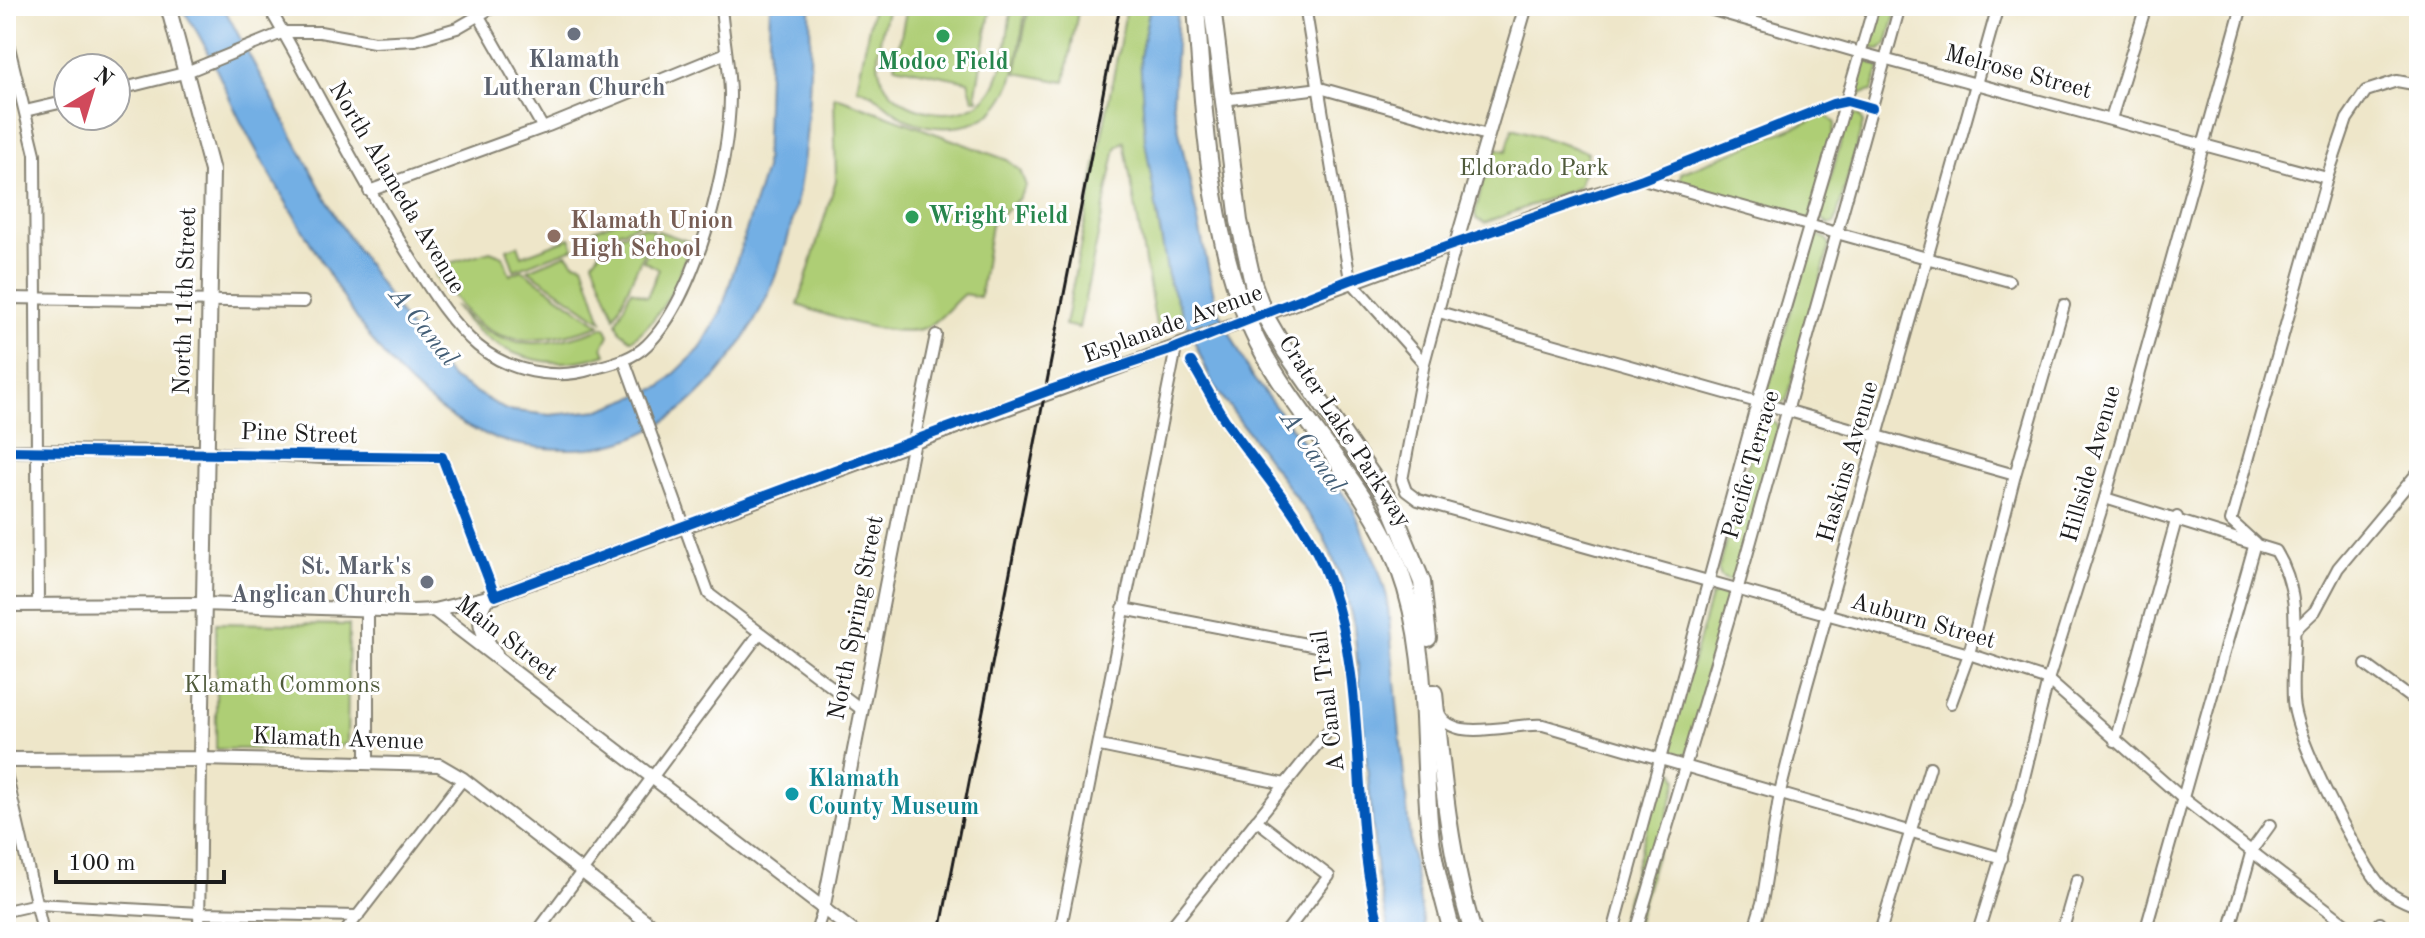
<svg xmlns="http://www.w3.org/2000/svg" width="2425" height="938" viewBox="0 0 2425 938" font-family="'Old Standard TT',serif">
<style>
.green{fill:#aece75;stroke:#657548;stroke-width:2}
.water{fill:#73afe4;stroke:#486680;stroke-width:2}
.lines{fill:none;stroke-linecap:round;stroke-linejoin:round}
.minor-casing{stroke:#858172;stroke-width:14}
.tertiary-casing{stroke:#858172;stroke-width:16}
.secondary-casing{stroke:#858172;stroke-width:18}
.primary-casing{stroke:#858172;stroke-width:20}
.minor{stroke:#fff;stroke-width:10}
.tertiary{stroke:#fff;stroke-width:12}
.secondary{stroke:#fff;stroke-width:14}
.primary{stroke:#fff;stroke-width:16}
.rail{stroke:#1c1c1c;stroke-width:3}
.cycleway-casing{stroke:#fff;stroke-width:15}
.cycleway{stroke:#0057b8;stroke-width:10}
.worship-dot{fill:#6b7280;stroke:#fff;stroke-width:3}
.leisure-dot{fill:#2e9e5b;stroke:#fff;stroke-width:3}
.education-dot{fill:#8d6e63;stroke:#fff;stroke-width:3}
.culture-dot{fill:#0f9aa8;stroke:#fff;stroke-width:3}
.labels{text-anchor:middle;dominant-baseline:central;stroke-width:6;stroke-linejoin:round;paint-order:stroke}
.worship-label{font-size:24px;font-weight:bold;fill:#5b616d;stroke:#fff}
.leisure-label{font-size:24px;font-weight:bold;fill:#27864d;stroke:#fff}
.street-label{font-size:24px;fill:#1c1c1c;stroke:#fff}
.park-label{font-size:24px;fill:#4f5a3b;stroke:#fff}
.education-label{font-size:24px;font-weight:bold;fill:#785e54;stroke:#fff;text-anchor:start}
.culture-label{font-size:24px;font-weight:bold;fill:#0d838f;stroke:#fff;text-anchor:start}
.water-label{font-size:26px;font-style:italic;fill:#435e76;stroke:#fff}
</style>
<rect width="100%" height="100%" fill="#fff"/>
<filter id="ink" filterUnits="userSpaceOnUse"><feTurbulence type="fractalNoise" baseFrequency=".0125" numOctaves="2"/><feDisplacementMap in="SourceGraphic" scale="16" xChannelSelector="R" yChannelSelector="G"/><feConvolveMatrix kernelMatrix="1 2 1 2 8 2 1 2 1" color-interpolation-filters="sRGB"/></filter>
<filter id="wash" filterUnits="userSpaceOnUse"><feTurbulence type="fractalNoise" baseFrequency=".006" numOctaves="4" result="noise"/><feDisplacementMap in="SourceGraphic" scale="32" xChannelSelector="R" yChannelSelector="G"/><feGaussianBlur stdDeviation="1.8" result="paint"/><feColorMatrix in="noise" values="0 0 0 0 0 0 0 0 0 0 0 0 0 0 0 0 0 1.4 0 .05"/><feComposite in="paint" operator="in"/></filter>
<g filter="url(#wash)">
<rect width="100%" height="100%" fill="#eee6c9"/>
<!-- green -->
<g class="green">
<path d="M873,6H888C884,26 874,53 880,73C892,116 968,128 992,90C1006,69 1007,31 1012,6H1026C1018,51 1019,116 962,126C944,129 925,127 908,120C888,111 877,92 857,88Z"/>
<polygon points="907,6 991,6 976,93 978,99 973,99 968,81 895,66"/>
<polygon points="1029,6 1079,6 1065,82 1016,73"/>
<polygon points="1127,6 1150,6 1140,57 1157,216 1169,282 1186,322 1157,331 1124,141 1116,148 1079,328 1065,325"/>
<polygon points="1877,6 1898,6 1887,44 1880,50 1871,47 1868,39"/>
<polygon points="1867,60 1880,68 1872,91 1857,95 1853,89 1861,64"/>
<path d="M834,96L1007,160L1020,170L1026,186L1018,199L991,224L980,297L964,294C953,303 940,321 927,327C897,340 828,316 798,305L836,180Z"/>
<polygon points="1852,114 1860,116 1863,123 1835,223 1829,225 1820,217 1847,119"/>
<polygon points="1825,115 1835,123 1809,222 1680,184 1681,173"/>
<polygon points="1513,128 1588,152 1579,187 1485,223 1476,219 1475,213 1492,147 1506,151"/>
<polygon points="636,214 639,224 589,243 585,233"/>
<polygon points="643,227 654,230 615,317 593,261 599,253 598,243"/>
<path d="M658,231L690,242C679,281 665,314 632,340L620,331L617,322L631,290L647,297L659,269L643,261Z"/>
<polygon points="1818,236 1826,238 1830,245 1787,399 1780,404 1771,400 1767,393 1812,239"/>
<polygon points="570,238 574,248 514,270 507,249 518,245 522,256"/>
<path d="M490,251L503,256L510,275L522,270L600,325C544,344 490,354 453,295L447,294L435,275L440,266Z"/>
<polygon points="567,254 574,262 583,264 602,321 528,270"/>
<path d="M454,305C460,310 468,320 476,325C518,355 561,342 605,327L609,335L603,347L606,354C548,375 489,354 454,305Z"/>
<polygon points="1767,419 1775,422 1779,429 1736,577 1730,581 1721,577 1718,569 1760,423"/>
<polygon points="1717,593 1727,596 1729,603 1687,755 1680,760 1671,757 1668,748 1711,597"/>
<polygon points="216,623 349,625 347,743 335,749 216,749"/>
<polygon points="1668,770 1675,772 1678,779 1634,932 1621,932 1619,926 1662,774"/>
</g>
<!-- water -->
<g class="water">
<path d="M180,6H223L337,219L416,338L452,378L506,410L550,415L600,410L661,387L700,349L721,312L765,169L770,6H810C813,138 802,292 703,390C666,428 623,449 570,449C501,449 458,430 408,382C368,343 339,291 311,244C286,202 261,161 239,118C221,81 205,39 180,6Z"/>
<polygon points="1150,6 1178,6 1173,103 1216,305 1250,374 1351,504 1378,567 1387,597 1411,850 1425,932 1389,932 1377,874 1354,626 1343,582 1323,535 1212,383 1169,282 1145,141 1140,57"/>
</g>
</g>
<g filter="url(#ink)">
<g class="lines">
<!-- minor casing -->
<g class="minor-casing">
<g id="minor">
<path d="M268,6C316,88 357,174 408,254C429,287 448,321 478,346C508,371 555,381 592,369C611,364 633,359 647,345C696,298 730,164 730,96C730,67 723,36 721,6"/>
<polyline points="1305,6 1350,280 1424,363"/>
<polyline points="1699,6 1861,53 2327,178"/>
<polyline points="479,16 543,128"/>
<polyline points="6,35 35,154 38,605"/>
<polyline points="116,90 184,73 284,32 320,32 374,42 415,40 457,28 495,6"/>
<polyline points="1223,100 1320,88 1487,135"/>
<polyline points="1872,108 1847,101 1833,104 1643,179 1579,198 1456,244 1424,363 1402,480 1406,491 1418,500 1969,654 2048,680 2181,797 2356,932"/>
<polyline points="25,111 68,101"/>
<polyline points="2111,119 2146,6"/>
<polyline points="1643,179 2009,281"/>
<polyline points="369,191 548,126 724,54"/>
<polyline points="6,298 304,302"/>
<polyline points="1439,312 2015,475"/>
<polyline points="624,360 709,594 861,709"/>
<polyline points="914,441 936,335"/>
<polyline points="204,452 324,458 442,457 495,596"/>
<path d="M2105,498L2276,551C2306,600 2290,646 2293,700C2295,737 2354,851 2378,882C2388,895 2404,902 2419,907"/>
<polyline points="1123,609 1317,646"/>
<polyline points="2296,629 2315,611 2338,568 2419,471"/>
<polyline points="2366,665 2419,704"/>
<polyline points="1951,703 1969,654 2015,475 2064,305"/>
<path d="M1439,712C1451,745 1515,722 1543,725L2002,858"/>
<polyline points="2115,741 2177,517"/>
<polyline points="1100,746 1285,784"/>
<polyline points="6,773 43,932"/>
<polyline points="1256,820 1329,876 1286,932"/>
<polyline points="6,911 37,904 200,913 358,916"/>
<polyline points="199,932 201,759"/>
<polyline points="345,932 463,779"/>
<polyline points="537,932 759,634"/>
<polyline points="816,932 823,910"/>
<polyline points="1060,932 1176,348"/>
<polyline points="1167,932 1327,732"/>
<polyline points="1613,932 1757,403 1874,6"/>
<polyline points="1636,932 1737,591 1900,6"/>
<polyline points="1753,932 1762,903 1780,792 1806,688 1998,6"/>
<polyline points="1880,932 1930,767"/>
<polyline points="1978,932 2018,802 2048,680 2105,498 2242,6"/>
<polyline points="2062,932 2077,880"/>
<polyline points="2145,932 2255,543 2231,521 2327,178 2347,119 2366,91 2397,81 2419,85"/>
<polyline points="2229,932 2252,850 2270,825"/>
<polyline points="2373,932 2380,923"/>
</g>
</g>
<!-- tertiary casing -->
<g class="tertiary-casing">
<g id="tertiary">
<polyline points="6,451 204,452"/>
<polyline points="495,596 1456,244 1526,6"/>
<path d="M488,597C473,621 481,632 496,654"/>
<polyline points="6,605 202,604 412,611 434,610 488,597"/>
<polyline points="367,609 367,761"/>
<polyline points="434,610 854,932"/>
<polyline points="201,759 439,765 463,779 660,932"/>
<polyline points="823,910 914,441"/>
</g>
</g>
<!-- secondary casing -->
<g class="secondary-casing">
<g id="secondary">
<polyline points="488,597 495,596"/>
<polyline points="6,760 201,759 212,171 168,6"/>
</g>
</g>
<!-- primary casing -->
<g class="primary-casing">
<g id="primary">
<path d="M1196,6C1204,114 1209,245 1258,343C1299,422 1368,484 1399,568C1431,654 1421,743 1430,832C1433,865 1444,899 1452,932"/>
<polyline points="1212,6 1239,221 1253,283 1264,314 1286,352 1388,499 1422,582 1428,638"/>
<path d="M1434,693C1442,773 1449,855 1473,932"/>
</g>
</g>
<!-- minor -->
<use href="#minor" class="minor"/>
<!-- tertiary -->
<use href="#tertiary" class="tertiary"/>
<!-- secondary -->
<use href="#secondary" class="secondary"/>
<!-- primary -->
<use href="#primary" class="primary"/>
<!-- rail -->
<polyline class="rail" points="940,932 1120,6"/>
<!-- cycleway casing -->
<g class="cycleway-casing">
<g id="cycleway">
<path d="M1191,362C1203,381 1213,402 1225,420C1262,474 1308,520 1330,583C1370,695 1348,818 1381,932"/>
<polyline points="6,451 442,457 495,596 1050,390 1176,348 1350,280 1643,179 1833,104 1847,101 1872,108"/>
</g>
</g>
<!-- cycleway -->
<use href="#cycleway" class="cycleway"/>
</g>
</g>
<!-- markers -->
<g class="worship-dot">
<circle cx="574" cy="34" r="8"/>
<circle cx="427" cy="582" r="8"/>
</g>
<g class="leisure-dot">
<circle cx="943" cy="36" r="8"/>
<circle cx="912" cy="217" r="8"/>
</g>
<circle class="education-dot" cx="554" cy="236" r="8"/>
<circle class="culture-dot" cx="792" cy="794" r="8"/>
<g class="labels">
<!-- worship labels -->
<g class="worship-label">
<text x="574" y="61">Klamath<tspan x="574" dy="28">Lutheran Church</tspan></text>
<text x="411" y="568" text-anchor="end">St. Mark's<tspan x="411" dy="28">Anglican Church</tspan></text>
</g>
<!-- leisure labels -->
<g class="leisure-label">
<text x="943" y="63">Modoc Field</text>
<text x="928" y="217" text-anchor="start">Wright Field</text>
</g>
<!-- street labels -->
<g class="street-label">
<text transform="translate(2018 73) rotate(15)">Melrose Street</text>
<text transform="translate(396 188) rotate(59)">North Alameda Avenue</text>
<text transform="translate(186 301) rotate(-88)">North 11th Street</text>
<text transform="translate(1173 325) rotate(-20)">Esplanade Avenue</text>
<text transform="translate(1344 432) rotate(57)">Crater Lake Parkway</text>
<text transform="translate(299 435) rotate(2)">Pine Street</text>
<text transform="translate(1849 462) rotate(-74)">Haskins Avenue</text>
<text transform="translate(2092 464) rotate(-74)">Hillside Avenue</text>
<text transform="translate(1752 465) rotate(-74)">Pacific Terrace</text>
<text transform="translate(857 618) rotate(-79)">North Spring Street</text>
<text transform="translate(1923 622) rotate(16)">Auburn Street</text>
<text transform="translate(506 639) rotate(38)">Main Street</text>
<text transform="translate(1329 701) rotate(-97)">A Canal Trail</text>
<text transform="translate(338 740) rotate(2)">Klamath Avenue</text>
</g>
<!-- park labels -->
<g class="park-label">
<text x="1534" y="169">Eldorado Park</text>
<text x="282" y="686">Klamath Commons</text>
</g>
<!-- education labels -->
<g class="education-label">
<text x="570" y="222">Klamath Union<tspan x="570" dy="28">High School</tspan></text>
</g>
<!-- culture labels -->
<g class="culture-label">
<text x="808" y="780">Klamath<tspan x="808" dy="28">County Museum</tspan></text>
</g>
<!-- water labels -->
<g class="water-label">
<text transform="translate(423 327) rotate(51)">A Canal</text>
<text transform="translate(1312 452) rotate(55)">A Canal</text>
</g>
</g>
<!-- margin -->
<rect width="2425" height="938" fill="none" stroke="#fff" stroke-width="32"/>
<!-- north arrow -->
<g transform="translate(92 92) rotate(38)"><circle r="38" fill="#ffffff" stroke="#a4a4a4" stroke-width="2"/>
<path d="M0-6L14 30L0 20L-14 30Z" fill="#d1495b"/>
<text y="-12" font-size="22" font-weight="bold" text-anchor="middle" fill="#1c1c1c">N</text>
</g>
<!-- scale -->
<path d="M56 870v12h168v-12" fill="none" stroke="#1c1c1c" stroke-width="4"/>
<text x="68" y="870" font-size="24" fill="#1c1c1c" stroke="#ffffff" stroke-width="6" paint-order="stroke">100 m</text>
</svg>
